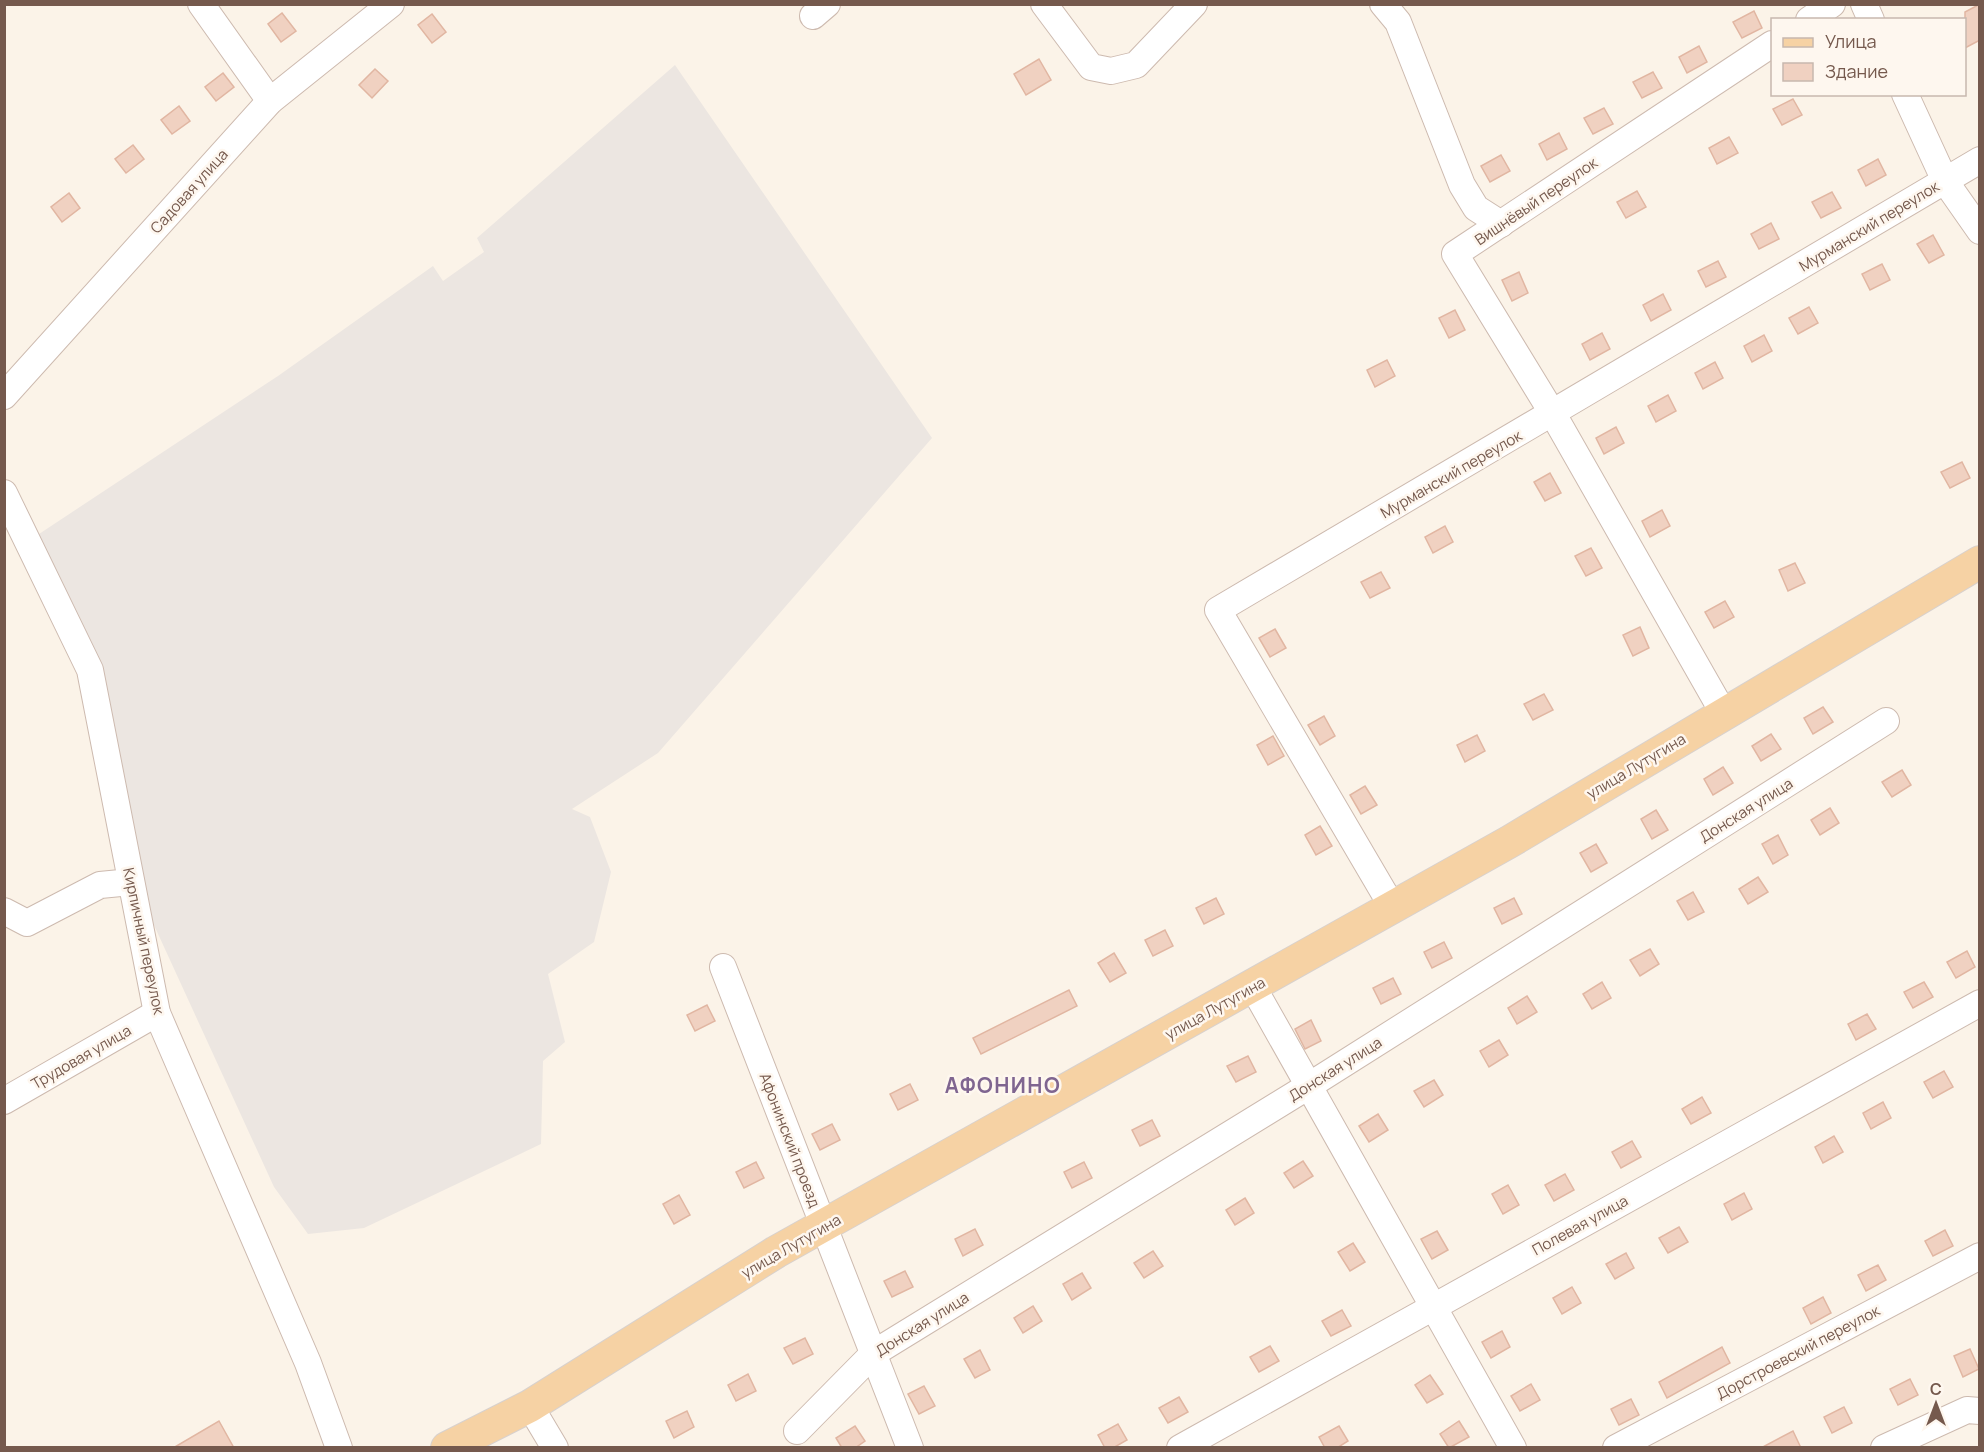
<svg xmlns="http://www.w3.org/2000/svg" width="1984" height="1452" viewBox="0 0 1984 1452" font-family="Manrope,sans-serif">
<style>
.industrial{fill:#ece6e1}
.building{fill:#f0d1c1;stroke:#e1b6a2;stroke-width:1.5}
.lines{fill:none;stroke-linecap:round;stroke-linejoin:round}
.minor-casing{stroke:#cdbaaf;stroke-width:28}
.major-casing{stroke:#d8d1cd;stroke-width:34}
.minor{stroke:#fff;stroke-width:26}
.major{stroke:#f6d2a4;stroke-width:32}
.labels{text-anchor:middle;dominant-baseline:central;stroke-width:5;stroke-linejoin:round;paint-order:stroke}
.street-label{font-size:15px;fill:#75594d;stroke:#fef7ef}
.district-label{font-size:21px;font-weight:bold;letter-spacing:1.5px;fill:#7f6590;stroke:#fef7ef}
</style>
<rect width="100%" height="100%" fill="#fbf3e8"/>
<!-- industrial -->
<polygon class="industrial" points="675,65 932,438 658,753 572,809 590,817 611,872 594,942 548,974 565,1042 543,1061 541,1144 364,1228 308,1234 274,1187 148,912 100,668 36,536 278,376 433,266 443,281 484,252 477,238"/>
<!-- building -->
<g class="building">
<polygon points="1980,4 1980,40 1965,48 1965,12"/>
<polygon points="1754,11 1762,28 1742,38 1733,22"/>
<polygon points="282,13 296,31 281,42 268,24"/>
<polygon points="432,14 446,32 432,43 418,25"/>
<polygon points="1699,46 1707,62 1687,73 1679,57"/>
<polygon points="1039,59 1051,80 1026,95 1014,74"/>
<polygon points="375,69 388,81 372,98 359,85"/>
<polygon points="1653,72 1662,88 1642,98 1633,82"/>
<polygon points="223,73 234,87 216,101 205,87"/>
<polygon points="1793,99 1802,115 1782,125 1773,109"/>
<polygon points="179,106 190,121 172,134 161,120"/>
<polygon points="1604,108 1613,124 1593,134 1584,118"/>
<polygon points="1559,133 1567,149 1547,160 1539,144"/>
<polygon points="1729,137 1738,153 1717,164 1709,148"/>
<polygon points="133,145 144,159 126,173 115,159"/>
<polygon points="1501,155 1510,171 1490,182 1481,166"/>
<polygon points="1878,159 1886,175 1866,186 1858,170"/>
<polygon points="1637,191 1646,207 1626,218 1617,202"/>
<polygon points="1832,192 1841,208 1821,218 1812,202"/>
<polygon points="69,193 80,208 62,222 51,207"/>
<polygon points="1771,223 1779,239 1759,249 1751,234"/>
<polygon points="1933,235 1944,255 1929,263 1917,244"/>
<polygon points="1718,261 1726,277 1706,287 1698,271"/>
<polygon points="1882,264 1890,280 1870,290 1862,274"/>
<polygon points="1519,272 1528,293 1512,301 1502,280"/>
<polygon points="1663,294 1671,310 1651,321 1643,305"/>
<polygon points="1809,307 1818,323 1798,334 1789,318"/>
<polygon points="1455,310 1465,330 1449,338 1439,318"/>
<polygon points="1602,333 1610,349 1590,360 1582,344"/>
<polygon points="1764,335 1772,351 1752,362 1744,346"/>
<polygon points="1387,360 1395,376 1375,387 1367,370"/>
<polygon points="1715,362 1723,378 1703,389 1695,373"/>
<polygon points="1668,395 1676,411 1656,422 1648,406"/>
<polygon points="1616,427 1624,443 1604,454 1596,438"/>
<polygon points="1962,462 1970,478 1950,488 1941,472"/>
<polygon points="1550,473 1561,493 1545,501 1534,482"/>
<polygon points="1662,510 1670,526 1650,537 1642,521"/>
<polygon points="1445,526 1453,542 1433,553 1425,537"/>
<polygon points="1591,548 1602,568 1586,576 1575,556"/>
<polygon points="1795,563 1805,583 1788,591 1779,570"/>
<polygon points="1381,572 1390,588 1370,598 1361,582"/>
<polygon points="1725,601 1734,617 1714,628 1705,612"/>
<polygon points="1640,627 1649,648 1633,656 1623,635"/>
<polygon points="1275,629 1286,648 1270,657 1259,638"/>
<polygon points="1544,694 1553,710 1533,720 1524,704"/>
<polygon points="1823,707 1833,722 1813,734 1804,718"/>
<polygon points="1324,716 1335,736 1320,745 1308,725"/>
<polygon points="1771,734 1781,749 1761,761 1752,746"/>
<polygon points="1477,735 1485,751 1465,762 1457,745"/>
<polygon points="1273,736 1284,756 1268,765 1257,745"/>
<polygon points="1723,767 1733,783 1713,795 1704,779"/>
<polygon points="1902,770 1911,785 1892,797 1882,782"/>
<polygon points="1365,786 1377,805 1361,814 1350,795"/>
<polygon points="1830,808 1839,823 1820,835 1811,820"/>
<polygon points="1656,810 1668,830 1652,839 1641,819"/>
<polygon points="1320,826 1332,846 1316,855 1305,835"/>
<polygon points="1778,835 1788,855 1773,864 1762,844"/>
<polygon points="1596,844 1607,863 1591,872 1580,853"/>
<polygon points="1758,877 1768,892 1748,904 1739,889"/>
<polygon points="1693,892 1704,912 1688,920 1677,901"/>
<polygon points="1216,898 1224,914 1204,924 1196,908"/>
<polygon points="1514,898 1522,914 1502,924 1494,908"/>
<polygon points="1165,930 1173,946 1153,956 1145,940"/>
<polygon points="1444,942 1452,958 1432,968 1424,952"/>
<polygon points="1650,949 1659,964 1640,976 1630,960"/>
<polygon points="1967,951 1975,967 1956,978 1947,962"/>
<polygon points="1114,953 1126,973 1110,982 1098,963"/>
<polygon points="1393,978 1401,994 1381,1004 1373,988"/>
<polygon points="1602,982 1611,998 1592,1009 1583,994"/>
<polygon points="1924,982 1933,997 1913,1008 1904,992"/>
<polygon points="1069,990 1077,1006 981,1054 973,1038"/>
<polygon points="1527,996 1537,1012 1517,1024 1508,1008"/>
<polygon points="707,1005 715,1021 695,1031 687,1015"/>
<polygon points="1867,1014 1876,1029 1856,1040 1848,1024"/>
<polygon points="1311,1020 1321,1041 1305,1049 1295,1029"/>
<polygon points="1499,1040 1508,1055 1489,1067 1480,1051"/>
<polygon points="1248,1056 1256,1072 1236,1082 1227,1066"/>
<polygon points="1944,1071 1953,1087 1933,1098 1924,1082"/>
<polygon points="1434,1080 1443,1095 1424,1107 1414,1091"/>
<polygon points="910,1084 918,1100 898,1110 890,1094"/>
<polygon points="1702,1097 1711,1113 1691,1124 1682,1109"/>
<polygon points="1883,1102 1891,1118 1871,1129 1863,1113"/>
<polygon points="1378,1114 1388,1130 1369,1142 1359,1126"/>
<polygon points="1152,1120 1160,1136 1140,1146 1132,1130"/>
<polygon points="832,1124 840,1140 820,1150 812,1134"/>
<polygon points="1834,1136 1843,1152 1823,1163 1815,1147"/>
<polygon points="1632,1141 1641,1157 1621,1168 1612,1152"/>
<polygon points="1303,1161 1313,1176 1294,1188 1284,1173"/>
<polygon points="756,1162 764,1178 744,1188 736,1172"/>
<polygon points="1084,1162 1092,1178 1072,1188 1064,1172"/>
<polygon points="1565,1174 1574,1190 1554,1201 1545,1185"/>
<polygon points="1508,1185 1519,1205 1503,1214 1492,1194"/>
<polygon points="1744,1193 1752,1209 1732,1220 1724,1204"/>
<polygon points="679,1195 690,1215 674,1224 663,1204"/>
<polygon points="1245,1198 1254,1213 1235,1225 1226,1210"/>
<polygon points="1679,1227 1688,1242 1668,1253 1659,1238"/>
<polygon points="975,1229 983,1245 963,1256 955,1239"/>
<polygon points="1945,1230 1953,1246 1933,1256 1925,1241"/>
<polygon points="1437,1231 1448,1250 1432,1259 1421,1239"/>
<polygon points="1353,1243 1365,1262 1350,1271 1338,1252"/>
<polygon points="1153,1251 1163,1266 1144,1278 1134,1263"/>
<polygon points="1626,1253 1634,1268 1615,1279 1606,1264"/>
<polygon points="1878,1265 1886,1280 1866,1291 1858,1275"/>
<polygon points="905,1271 913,1287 892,1297 884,1281"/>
<polygon points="1082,1273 1091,1288 1072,1300 1063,1284"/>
<polygon points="1572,1287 1581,1303 1562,1314 1553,1298"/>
<polygon points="1823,1297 1831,1313 1811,1324 1803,1308"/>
<polygon points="1033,1306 1042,1321 1023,1333 1014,1318"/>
<polygon points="1342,1310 1351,1326 1331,1336 1322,1321"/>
<polygon points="1502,1331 1510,1347 1491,1358 1482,1342"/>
<polygon points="805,1338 813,1354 793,1364 784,1348"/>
<polygon points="1270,1346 1279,1361 1259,1372 1250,1357"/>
<polygon points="1722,1347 1730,1363 1667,1398 1659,1382"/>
<polygon points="1970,1349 1979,1369 1963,1377 1954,1356"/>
<polygon points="980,1350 990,1370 975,1378 964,1359"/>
<polygon points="748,1374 756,1391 736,1401 728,1385"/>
<polygon points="1430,1375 1443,1394 1427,1403 1415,1385"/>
<polygon points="1910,1379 1918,1395 1898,1405 1890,1389"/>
<polygon points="1531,1384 1540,1400 1520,1411 1511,1396"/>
<polygon points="924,1386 935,1406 919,1414 908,1394"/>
<polygon points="1179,1397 1188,1412 1168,1423 1159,1408"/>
<polygon points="1631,1399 1639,1415 1619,1425 1611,1409"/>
<polygon points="1844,1407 1852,1423 1832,1433 1824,1417"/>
<polygon points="687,1411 694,1427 674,1438 666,1421"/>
<polygon points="219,1421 234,1448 173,1448"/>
<polygon points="1459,1421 1469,1437 1449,1448 1440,1434"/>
<polygon points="1118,1424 1127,1440 1113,1448 1105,1448 1098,1435"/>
<polygon points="855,1426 865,1441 855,1448 842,1448 836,1438"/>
<polygon points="1339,1426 1348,1441 1337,1448 1325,1448 1319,1437"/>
<polygon points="1793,1431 1801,1448 1761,1448"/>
</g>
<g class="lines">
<!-- minor casing -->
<g class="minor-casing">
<g id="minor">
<polyline points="201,4 270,101"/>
<polyline points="1044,4 1091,67 1111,71 1136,65 1194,4"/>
<polyline points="1383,4 1398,22 1462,185 1476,208 1501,224"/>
<polyline points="1864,4 1871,20"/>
<polyline points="813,16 827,4"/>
<polyline points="1809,20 1832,4"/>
<polyline points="1905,94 1945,181 1980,231"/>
<polyline points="4,396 270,101 391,4"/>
<polyline points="4,493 90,670 157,1013 308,1363 339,1448"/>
<polyline points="1724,714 1553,414 1455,254 1772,44"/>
<polyline points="1393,908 1218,610 1980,160"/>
<polyline points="4,911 27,923 100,885 131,882"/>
<polyline points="723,967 910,1448"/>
<polyline points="1253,987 1513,1448"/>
<polyline points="4,1101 157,1013"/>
<polyline points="530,1406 555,1448"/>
<polyline points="797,1431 874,1353 1307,1087 1886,721"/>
<polyline points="1180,1448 1980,1003"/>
<polyline points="1616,1448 1980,1256"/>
<polyline points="1884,1448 1967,1410 1980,1411"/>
</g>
</g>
<!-- major casing -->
<g class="major-casing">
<polyline id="major" points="447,1448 530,1406 776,1252 1509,842 1980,562"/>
</g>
<!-- minor -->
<use href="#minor" class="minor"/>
<!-- major -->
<use href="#major" class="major"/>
</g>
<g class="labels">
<!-- street labels -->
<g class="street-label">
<text transform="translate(189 191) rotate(-48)">Садовая улица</text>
<text transform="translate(1536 201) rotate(-34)">Вишнёвый переулок</text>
<text transform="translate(1869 226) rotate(-31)">Мурманский переулок</text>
<text transform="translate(1451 474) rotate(-30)">Мурманский переулок</text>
<text transform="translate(1636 766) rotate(-31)">улица Лутугина</text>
<text transform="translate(1746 810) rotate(-32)">Донская улица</text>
<text transform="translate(144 941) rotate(78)">Кирпичный переулок</text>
<text transform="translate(1215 1008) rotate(-29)">улица Лутугина</text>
<text transform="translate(81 1057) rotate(-30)">Трудовая улица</text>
<text transform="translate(1335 1069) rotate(-32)">Донская улица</text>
<text transform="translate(790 1140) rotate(69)">Афонинский проезд</text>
<text transform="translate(1580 1225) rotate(-29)">Полевая улица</text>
<text transform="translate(791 1246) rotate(-30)">улица Лутугина</text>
<text transform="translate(922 1324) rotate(-32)">Донская улица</text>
<text transform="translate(1798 1352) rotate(-28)">Дорстроевский переулок</text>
</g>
<!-- district labels -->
<g class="district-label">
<text x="1003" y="1085">АФОНИНО</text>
</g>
</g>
<!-- border -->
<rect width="1984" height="1452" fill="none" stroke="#75594d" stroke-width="12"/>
<!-- legend -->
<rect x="1771" y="18" width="195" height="78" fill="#fef7ef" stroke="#c7b8ae" stroke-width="1.5"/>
<rect x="1783" y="38" width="30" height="9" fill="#f6d2a4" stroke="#c7b8ae" stroke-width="1.5"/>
<text x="1825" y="48" font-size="18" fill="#75594d">Улица</text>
<rect x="1783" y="63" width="30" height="18" fill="#f0d1c1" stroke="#c7b8ae" stroke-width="1.5"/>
<text x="1825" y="78" font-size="18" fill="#75594d">Здание</text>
<!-- north arrow -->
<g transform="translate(1936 1404)" stroke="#fef7ef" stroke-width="4.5" paint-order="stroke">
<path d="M0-4.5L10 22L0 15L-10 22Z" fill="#75594d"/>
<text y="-9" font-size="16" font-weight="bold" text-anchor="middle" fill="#75594d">С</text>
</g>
</svg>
